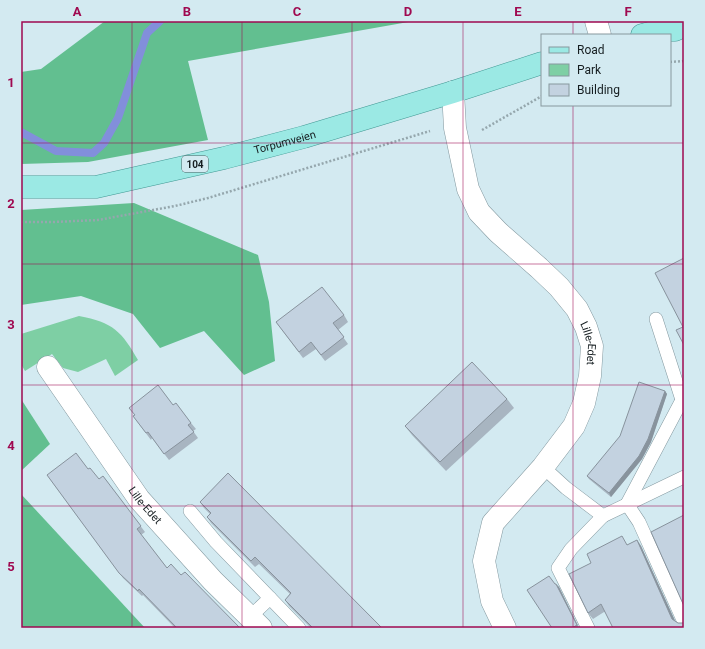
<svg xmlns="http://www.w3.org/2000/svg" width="705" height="649" viewBox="0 0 705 649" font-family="Roboto,sans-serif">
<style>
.green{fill:#7ecfa4}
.forest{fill:#62bf90}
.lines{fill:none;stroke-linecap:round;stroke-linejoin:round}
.stream{stroke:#828fdb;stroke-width:8}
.lane-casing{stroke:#8499a0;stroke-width:14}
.street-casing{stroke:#8499a0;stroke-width:23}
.primary-casing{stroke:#429994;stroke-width:23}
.path{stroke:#95a7ad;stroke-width:2.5;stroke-dasharray:2 2;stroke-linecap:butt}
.lane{stroke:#fff;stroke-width:13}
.street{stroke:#fff;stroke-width:22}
.primary{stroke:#9be9e4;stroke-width:22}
.wall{fill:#a8b5c1}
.shaded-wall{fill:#88939d}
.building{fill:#c3d2e0;stroke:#88939d}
.grid{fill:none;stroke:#9f0950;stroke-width:1;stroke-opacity:0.55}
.labels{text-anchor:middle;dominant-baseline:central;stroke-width:4;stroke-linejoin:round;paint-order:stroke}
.shield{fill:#d3eaf1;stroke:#4f5b5f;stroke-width:1}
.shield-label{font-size:10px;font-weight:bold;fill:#161e21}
.street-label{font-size:11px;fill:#161e21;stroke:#d3eaf1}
.neatline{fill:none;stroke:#9f0950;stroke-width:1.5}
.grid-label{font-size:13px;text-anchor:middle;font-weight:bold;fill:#9f0950}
</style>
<rect width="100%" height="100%" fill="#d3eaf1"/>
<!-- green -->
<path class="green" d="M79,316C113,322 122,332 138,360L115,376L106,359L78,372L63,368L52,354L25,371L21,364V334Z"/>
<!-- forest -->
<g class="forest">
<polygon points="105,21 414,21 188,61 208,140 88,162 21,164 21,72 41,69"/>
<polygon points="134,203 258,255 269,302 275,361 244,375 204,331 160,348 133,314 81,296 21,305 21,210"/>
<polygon points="21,399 50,444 21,471"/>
<polygon points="21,494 145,628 21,628"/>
</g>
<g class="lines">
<!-- stream -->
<polyline class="stream" points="21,132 56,151 93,153 104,143 118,118 147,33 160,21"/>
<!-- lane casing -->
<g class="lane-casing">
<g id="lane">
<polyline points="656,319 684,406"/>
<polyline points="682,400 627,504 639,522 684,622"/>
<polyline points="543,467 566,488 603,516 684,477"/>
<polyline points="190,511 216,542 299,628"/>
<polyline points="250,617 270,598"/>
<polyline points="588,628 558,568 571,549 603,516"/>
</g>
</g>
<!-- street casing -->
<g class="street-casing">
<g id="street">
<polyline points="596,21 600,35"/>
<path id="s1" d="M453,92L455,128L468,189L479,212L498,232L539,268L559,287L577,309L586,327L592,346L590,376L584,403L574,426L543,467L493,523L484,561L492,601L505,628"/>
<path id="s2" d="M48,367L139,499L213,581L261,628"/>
</g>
</g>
<!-- primary casing -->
<g class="primary-casing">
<g id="primary">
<polyline points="642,35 660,30 675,30 684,26"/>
<path id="s3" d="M21,187H96L224,158L304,137L453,92L542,63"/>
</g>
</g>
<!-- path -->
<g class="path">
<polyline points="670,62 684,61"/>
<polyline points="482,130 542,96"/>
<polyline points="21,222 53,222 98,220 175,206 208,198 430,131"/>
</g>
<!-- lane -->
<use href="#lane" class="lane"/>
<!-- street -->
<use href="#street" class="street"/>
<!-- primary -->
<use href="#primary" class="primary"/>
</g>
<!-- wall -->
<g class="wall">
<polygon points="344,315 348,322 338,330 348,344 325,361 316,349 303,358 276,322"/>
<polygon points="665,391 667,394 651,442 642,459 611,497 589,479 587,476"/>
<polygon points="507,399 514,408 446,471 412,435 405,426"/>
<polygon points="173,405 191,423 196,429 193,431 198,438 169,460 152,438 151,440 133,416"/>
<polygon points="88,469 99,479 103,476 145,532 141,535 167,568 181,575 240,628 175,628 143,595 142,596 123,578 47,475"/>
<polygon points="200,502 382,628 311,628 289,606 285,600 290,594 259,564 255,567 211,523 207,517 210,514 204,508"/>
<polygon points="637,540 641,546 675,621 684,628 604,612 593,619 588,613 591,563"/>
<polygon points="555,584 559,587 579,628 552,628"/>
</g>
<!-- shaded-wall -->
<g class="shaded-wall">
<polygon points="665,391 667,394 651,442 642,459 611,497 609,493"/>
<polygon points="637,540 641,546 677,625 672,619"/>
<polygon points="556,584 559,587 579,628 577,625"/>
</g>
<!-- building -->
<g class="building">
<polygon points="684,258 684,345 676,330 683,327 655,273"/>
<polygon points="322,287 344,315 333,323 344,337 321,355 311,342 299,352 276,322"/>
<polygon points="472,362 507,399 440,462 405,426"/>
<polygon points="639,382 665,391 648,439 639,456 609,493 587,476 620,436"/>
<polygon points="158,385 173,405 176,403 191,423 188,425 194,432 164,454 148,432 146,433 133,416 135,415 129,408"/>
<polygon points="76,453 88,469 90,468 99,479 103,476 141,526 137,529 167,568 171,564 181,575 185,572 240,628 177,628 139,589 138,591 119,573 47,475"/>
<polygon points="228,473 382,628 313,628 285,600 291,593 255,557 251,561 207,517 211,513 200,502"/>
<polygon points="684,515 684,606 651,532"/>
<polygon points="622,536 627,545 637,540 672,619 678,623 683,623 684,621 684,628 613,628 601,604 588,613 569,574 591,563 587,554"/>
<polygon points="549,576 555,584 556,584 577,625 572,628 552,628 527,590"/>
</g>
<!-- grid -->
<path class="grid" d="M132,21V628M242,21V628M352,21V628M463,21V628M573,21V35M573,105V628M21,143H684M21,264H684M21,385H684M21,506H684"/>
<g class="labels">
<!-- shield labels -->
<rect class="shield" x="182" y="156" width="26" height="16" rx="3"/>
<g class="shield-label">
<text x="195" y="164">104</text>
</g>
<!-- street labels -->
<g class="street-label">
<text stroke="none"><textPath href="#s3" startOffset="269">Torpumveien</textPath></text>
<text stroke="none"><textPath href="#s1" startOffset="299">Lille-Edet</textPath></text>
<text stroke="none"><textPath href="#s2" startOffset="169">Lille-Edet</textPath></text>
</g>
</g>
<!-- border -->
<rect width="705" height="649" fill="none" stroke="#d3eaf1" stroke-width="44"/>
<!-- legend -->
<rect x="541" y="34" width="130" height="72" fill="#d3eaf1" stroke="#87989e"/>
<rect x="549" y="47" width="20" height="6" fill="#9be9e4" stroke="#87989e"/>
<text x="577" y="54" font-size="12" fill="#161e21">Road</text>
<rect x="549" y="64" width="20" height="12" fill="#7ecfa4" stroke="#87989e"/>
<text x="577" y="74" font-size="12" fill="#161e21">Park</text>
<rect x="549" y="84" width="20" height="12" fill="#c3d2e0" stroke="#87989e"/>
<text x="577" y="94" font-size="12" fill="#161e21">Building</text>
<rect x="22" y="22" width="661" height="605" class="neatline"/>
<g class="grid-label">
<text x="77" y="16">A</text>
<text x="187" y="16">B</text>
<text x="297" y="16">C</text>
<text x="408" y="16">D</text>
<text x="518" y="16">E</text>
<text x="628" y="16">F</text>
<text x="11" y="87">1</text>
<text x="11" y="208">2</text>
<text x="11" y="329">3</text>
<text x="11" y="450">4</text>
<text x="11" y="571">5</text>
</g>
</svg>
